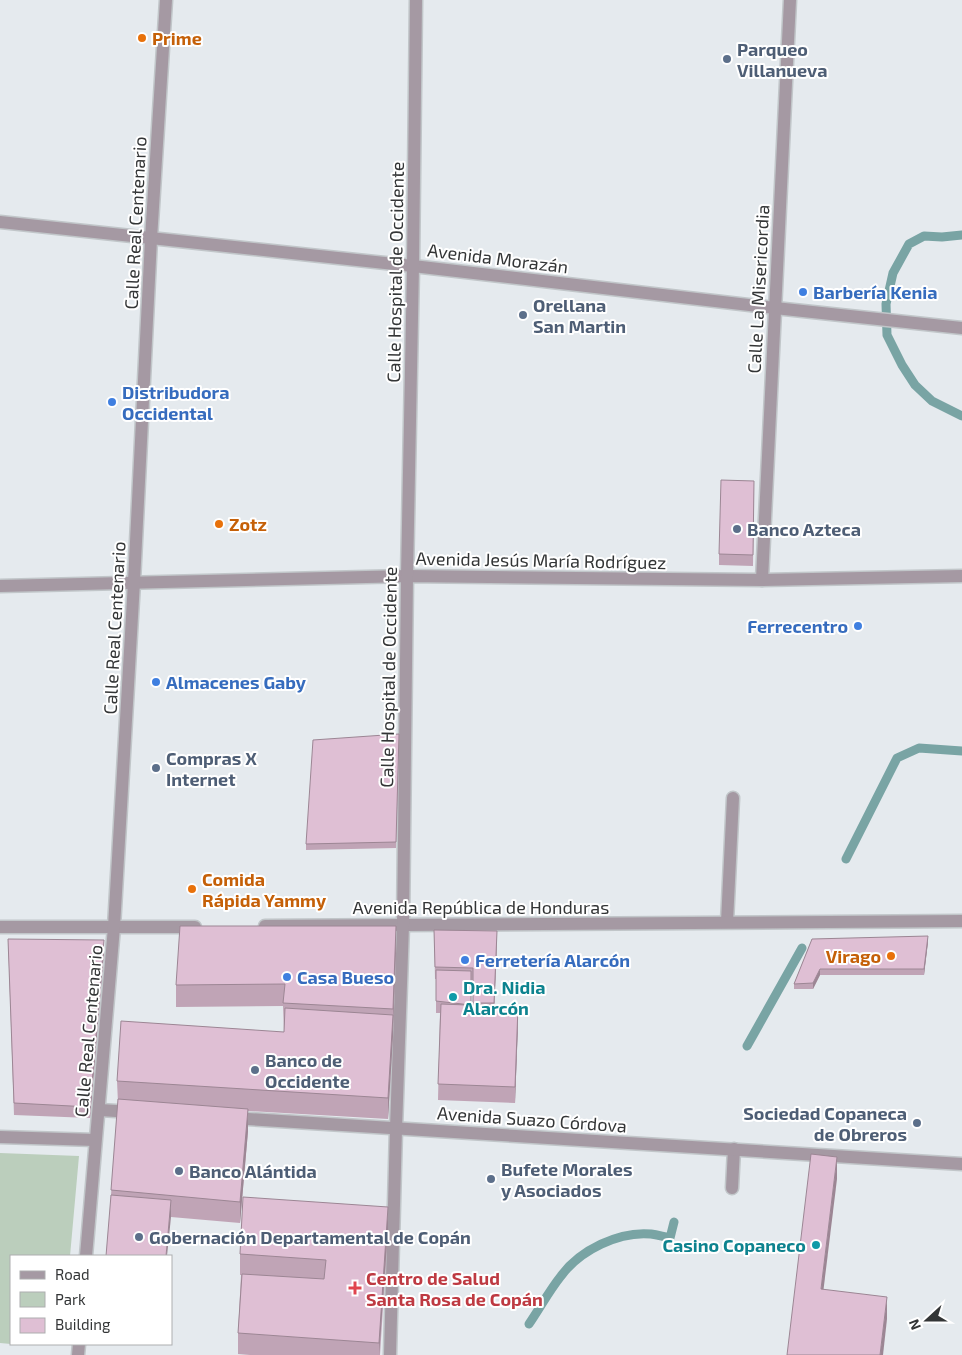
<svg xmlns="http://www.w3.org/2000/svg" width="962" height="1355" viewBox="0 0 962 1355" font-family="'Exo 2',sans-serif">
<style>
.green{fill:#bbcebc}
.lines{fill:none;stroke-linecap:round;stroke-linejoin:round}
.stream{stroke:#79a4a4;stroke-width:9}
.service-casing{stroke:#c1c6c9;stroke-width:15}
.pedestrian-casing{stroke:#c1c6c9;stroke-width:15}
.minor-casing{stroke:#c1c6c9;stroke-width:15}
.tertiary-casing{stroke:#c1c6c9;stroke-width:15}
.service{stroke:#a599a3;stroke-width:12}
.pedestrian{stroke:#a599a3;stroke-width:12}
.minor{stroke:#a599a3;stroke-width:12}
.tertiary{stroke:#a599a3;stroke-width:12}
.wall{fill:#c0a4b6;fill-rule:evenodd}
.shaded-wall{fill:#9c8694}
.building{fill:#dfbfd4;stroke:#9c8694}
.food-dot{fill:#e8710a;stroke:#fff;stroke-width:2}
.service-dot{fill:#5c6f8a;stroke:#fff;stroke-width:2}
.shop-dot{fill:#3f7fe0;stroke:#fff;stroke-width:2}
.culture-dot{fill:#0f9aa8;stroke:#fff;stroke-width:2}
.health-dot{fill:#e0444e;stroke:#fff;stroke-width:2}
.labels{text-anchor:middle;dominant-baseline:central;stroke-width:4;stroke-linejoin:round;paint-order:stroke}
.food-label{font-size:18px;font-weight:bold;fill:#c56008;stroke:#fff;text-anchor:start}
.service-label{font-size:18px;font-weight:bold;fill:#4e5e75;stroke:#fff;text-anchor:start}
.street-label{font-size:18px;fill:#333536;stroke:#fff}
.shop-label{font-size:18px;font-weight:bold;fill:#366cbe;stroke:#fff;text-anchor:start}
.culture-label{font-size:18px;font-weight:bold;fill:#0d838f;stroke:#fff;text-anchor:start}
.health-label{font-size:18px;font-weight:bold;fill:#be3a42;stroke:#fff;text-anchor:start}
</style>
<rect width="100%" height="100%" fill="#e5eaee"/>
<!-- green -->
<polygon class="green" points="0,1153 79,1156 70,1256 11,1256 11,1344 0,1343"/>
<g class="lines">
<!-- stream -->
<g class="stream">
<polyline points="962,235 942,237 924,236 909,244 893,273 886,304 887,335 902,365 915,385 932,401 962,416"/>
<polyline points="846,859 897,758 919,748 962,751"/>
<polyline points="747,1046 802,948"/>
<path d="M529,1324C540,1308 549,1291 561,1276C580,1250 619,1231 651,1234C658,1235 664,1237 670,1238L674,1222"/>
</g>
<!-- service casing -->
<g class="service-casing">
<g id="service">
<polyline points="727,922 733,798"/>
<polyline points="732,1188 734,1149"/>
</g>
</g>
<!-- pedestrian casing -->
<g class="pedestrian-casing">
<polyline id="pedestrian" points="0,1137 95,1140"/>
</g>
<!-- minor casing -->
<g class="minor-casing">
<g id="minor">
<polyline points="0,222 413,266 775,308 962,328"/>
<polyline points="762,580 790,0"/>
<polyline points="265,926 962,921"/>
<polyline points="0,927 195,927"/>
<polyline points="100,1110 132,1112"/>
<polyline points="232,1118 962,1164"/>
</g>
</g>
<!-- tertiary casing -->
<g class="tertiary-casing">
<g id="tertiary">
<polyline points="0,586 407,576 762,580 962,576"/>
<polyline points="86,1256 114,927 134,582 151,239 166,0"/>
<polyline points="78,1355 79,1344"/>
<polyline points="390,1355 396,1129 403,925 407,576 413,266 416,0"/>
</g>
</g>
<!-- service -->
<use href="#service" class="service"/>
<!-- pedestrian -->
<use href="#pedestrian" class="pedestrian"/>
<!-- minor -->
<use href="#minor" class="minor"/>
<!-- tertiary -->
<use href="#tertiary" class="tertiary"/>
</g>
<!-- wall -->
<g class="wall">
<polygon points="754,481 753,566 719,565 719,554"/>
<polygon points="399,734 396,848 306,850 306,844"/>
<path d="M434,930L497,942L494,1006L518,1024L515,1103L438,1100L440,1013H436V979H435ZM471,980H473V1005H471Z"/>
<polygon points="8,939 104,952 90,1118 14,1115"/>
<polygon points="812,939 928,942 924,975 820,975 813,989 794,989 794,984"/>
<polygon points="396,947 393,1031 388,1119 248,1111 248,1131 240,1223 171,1217 111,1195 118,1103 117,1081 284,1032 283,1006 176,1007 176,985"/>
<polygon points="388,1229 380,1355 250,1355 238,1354 238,1333 241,1275 240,1275 240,1254"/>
</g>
<!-- shaded-wall -->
<g class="shaded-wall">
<polygon points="396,926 396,947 393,1031 393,1009"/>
<polygon points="497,931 497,942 494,1015 494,1003"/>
<polygon points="928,936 928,942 924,975 924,969"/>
<polygon points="104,940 104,952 90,1118 90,1107"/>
<polygon points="820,969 820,975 813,989 813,983"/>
<polygon points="518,1007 518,1024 515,1103 515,1087"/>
<polygon points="393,1015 393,1036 388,1119 388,1098"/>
<polygon points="248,1109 248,1131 240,1223 240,1202"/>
<polygon points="837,1157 837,1179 821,1310 821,1289"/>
<polygon points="171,1200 171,1217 167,1256 166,1256"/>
<polygon points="388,1207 388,1229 379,1355 379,1343"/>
<polygon points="887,1297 887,1319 883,1355 880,1355"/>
</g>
<!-- building -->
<g class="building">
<polygon points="721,480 754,481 753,555 719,554"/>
<polygon points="399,734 396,842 306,844 313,740"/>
<polygon points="180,926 396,926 393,1009 283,1003 285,984 176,985"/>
<polygon points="434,930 497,931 494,1003 473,1003 473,968 435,967"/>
<polygon points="928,936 924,969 820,969 813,983 794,984 812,939"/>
<polygon points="8,939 104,940 90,1107 14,1103"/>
<polygon points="436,970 471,971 471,1005 436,1001"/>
<polygon points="441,1004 518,1007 515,1087 438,1084"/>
<polygon points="285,1008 393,1015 388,1098 117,1081 121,1021 284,1032"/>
<polygon points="118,1099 248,1109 240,1202 111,1190"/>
<polygon points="811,1154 837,1157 821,1289 887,1297 880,1355 787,1355"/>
<polygon points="111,1195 171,1200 166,1256 106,1256"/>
<polygon points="243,1197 388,1207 379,1343 238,1333 242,1274 324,1279 326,1260 240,1254"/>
</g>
<!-- markers -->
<g class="food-dot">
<circle cx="142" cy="38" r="5"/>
<circle cx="219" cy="524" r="5"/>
<circle cx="192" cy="889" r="5"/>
<circle cx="891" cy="956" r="5"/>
</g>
<g class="service-dot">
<circle cx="727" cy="59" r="5"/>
<circle cx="523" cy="315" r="5"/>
<circle cx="737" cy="529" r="5"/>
<circle cx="156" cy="768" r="5"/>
<circle cx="255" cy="1070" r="5"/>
<circle cx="917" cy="1123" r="5"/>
<circle cx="179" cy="1171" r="5"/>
<circle cx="491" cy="1179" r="5"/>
<circle cx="139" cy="1237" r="5"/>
</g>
<g class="shop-dot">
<circle cx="803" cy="292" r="5"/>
<circle cx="112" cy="402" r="5"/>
<circle cx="858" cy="626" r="5"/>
<circle cx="156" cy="682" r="5"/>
<circle cx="465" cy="960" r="5"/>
<circle cx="287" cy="977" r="5"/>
</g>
<g class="culture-dot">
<circle cx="453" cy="997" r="5"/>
<circle cx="816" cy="1245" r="5"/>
</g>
<path class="health-dot" d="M352.5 1280.5h5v5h5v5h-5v5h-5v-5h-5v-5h5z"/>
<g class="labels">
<!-- food labels -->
<g class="food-label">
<text x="152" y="38">Prime</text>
<text x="229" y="524">Zotz</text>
<text x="202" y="879">Comida<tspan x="202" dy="21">Rápida Yammy</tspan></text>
<text x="881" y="956" text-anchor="end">Virago</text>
</g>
<!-- service labels -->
<g class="service-label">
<text x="737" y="49">Parqueo<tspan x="737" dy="21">Villanueva</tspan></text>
<text x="533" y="305">Orellana<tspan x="533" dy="21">San Martin</tspan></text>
<text x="747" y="529">Banco Azteca</text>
<text x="166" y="758">Compras X<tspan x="166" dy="21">Internet</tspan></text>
<text x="265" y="1060">Banco de<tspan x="265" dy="21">Occidente</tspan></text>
<text x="907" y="1113" text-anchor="end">Sociedad Copaneca<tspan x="907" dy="21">de Obreros</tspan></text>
<text x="501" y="1169">Bufete Morales<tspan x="501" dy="21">y Asociados</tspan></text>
<text x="189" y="1171">Banco Alántida</text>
<text x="149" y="1237">Gobernación Departamental de Copán</text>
</g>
<!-- street labels -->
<g class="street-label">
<text transform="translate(135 223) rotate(-87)">Calle Real Centenario</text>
<text transform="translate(498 258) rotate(7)">Avenida Morazán</text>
<text transform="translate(395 272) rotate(-89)">Calle Hospital de Occidente</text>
<text transform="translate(758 289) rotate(-87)">Calle La Misericordia</text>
<text transform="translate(541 560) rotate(1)">Avenida Jesús María Rodríguez</text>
<text transform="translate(114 628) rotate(-87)">Calle Real Centenario</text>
<text transform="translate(388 677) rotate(-89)">Calle Hospital de Occidente</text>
<text x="481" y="907">Avenida República de Honduras</text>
<text transform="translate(88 1031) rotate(-85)">Calle Real Centenario</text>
<text transform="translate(532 1119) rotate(4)">Avenida Suazo Córdova</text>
</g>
<!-- shop labels -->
<g class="shop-label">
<text x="813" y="292">Barbería Kenia</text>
<text x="122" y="392">Distribudora<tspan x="122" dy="21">Occidental</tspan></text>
<text x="848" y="626" text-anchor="end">Ferrecentro</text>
<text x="166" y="682">Almacenes Gaby</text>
<text x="475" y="960">Ferretería Alarcón</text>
<text x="297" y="977">Casa Bueso</text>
</g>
<!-- culture labels -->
<g class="culture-label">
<text x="463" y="987">Dra. Nidia<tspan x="463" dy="21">Alarcón</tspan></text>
<text x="806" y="1245" text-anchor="end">Casino Copaneco</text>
</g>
<!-- health labels -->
<g class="health-label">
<text x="366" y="1278">Centro de Salud<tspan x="366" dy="21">Santa Rosa de Copán</tspan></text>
</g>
</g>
<!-- legend -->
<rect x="10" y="1255" width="162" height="90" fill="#ffffff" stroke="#adaeaf"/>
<rect x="20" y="1271" width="25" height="8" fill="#a599a3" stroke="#adaeaf"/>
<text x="55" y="1280" font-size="15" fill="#333536">Road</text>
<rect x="20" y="1292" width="25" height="15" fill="#bbcebc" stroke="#adaeaf"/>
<text x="55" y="1305" font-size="15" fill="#333536">Park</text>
<rect x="20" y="1318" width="25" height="15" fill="#dfbfd4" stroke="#adaeaf"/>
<text x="55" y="1330" font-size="15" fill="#333536">Building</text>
<!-- north arrow -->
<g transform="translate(927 1320) rotate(249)" stroke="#ffffff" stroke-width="4" paint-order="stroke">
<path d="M0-4L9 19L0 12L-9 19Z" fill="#333536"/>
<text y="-8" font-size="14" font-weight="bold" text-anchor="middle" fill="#333536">N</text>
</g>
</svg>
